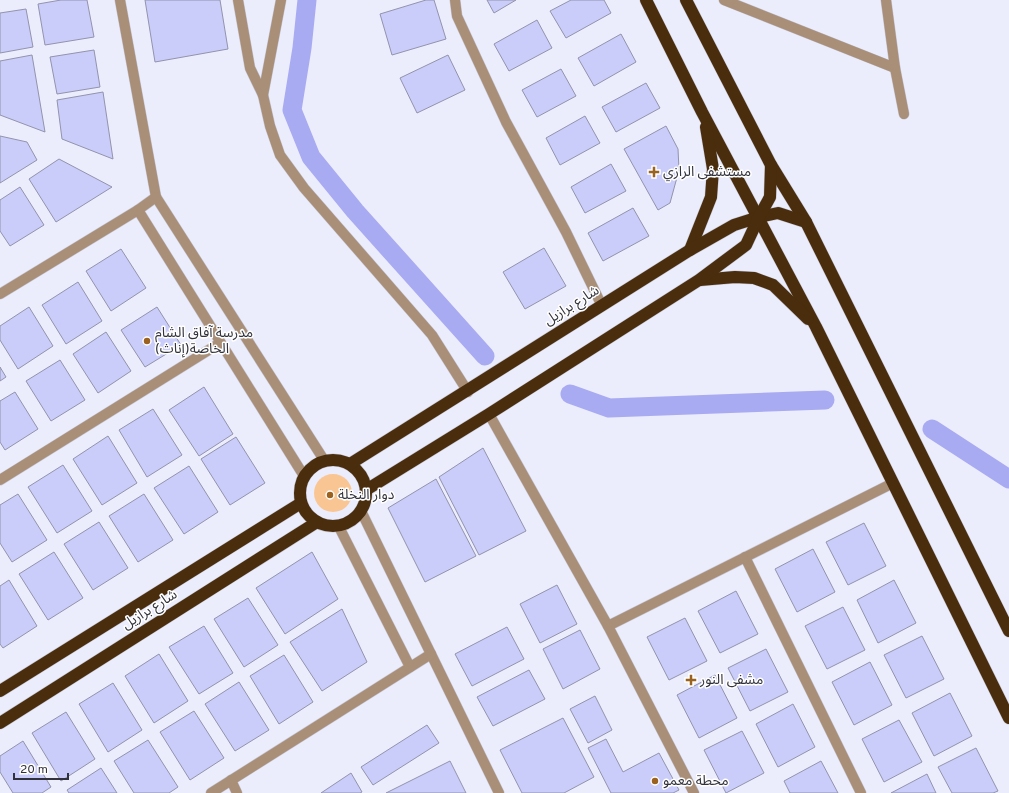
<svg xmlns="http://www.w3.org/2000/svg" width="1009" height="793" viewBox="0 0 1009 793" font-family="Overpass,'Noto Sans Arabic',sans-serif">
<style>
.green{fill:#f9c693}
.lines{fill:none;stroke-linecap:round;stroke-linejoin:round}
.canal{stroke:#a8aaf2;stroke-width:19}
.building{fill:#cacdfa;stroke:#9293ac}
.minor-casing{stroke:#c6c7d6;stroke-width:11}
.highway-casing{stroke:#c6c7d6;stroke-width:13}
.minor{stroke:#a98f77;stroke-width:10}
.highway{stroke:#4a2d0c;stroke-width:12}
.poi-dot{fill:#9b621f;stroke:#fff;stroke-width:1.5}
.labels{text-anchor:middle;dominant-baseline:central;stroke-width:3;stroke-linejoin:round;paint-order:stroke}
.poi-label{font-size:14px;fill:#31323c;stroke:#fff;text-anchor:start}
.street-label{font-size:14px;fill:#31323c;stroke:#fff}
</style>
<rect width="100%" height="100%" fill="#ebecfc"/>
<!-- green -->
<circle class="green" cx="333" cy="493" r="19"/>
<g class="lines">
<!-- canal -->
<g class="canal">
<polyline points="307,0 302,48 292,110 311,157 355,211 485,356"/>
<polyline points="570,394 609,408 825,400"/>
<polyline points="932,429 1009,479"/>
</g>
</g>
<!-- building -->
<g class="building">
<polygon points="61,0 87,0 94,37 45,45 38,4"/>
<polygon points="145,0 220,0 228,49 155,62"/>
<polygon points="426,0 434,0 446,39 392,55 380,14"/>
<polygon points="487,0 516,0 494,13"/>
<polygon points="571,0 604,0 611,13 566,38 550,11"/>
<polygon points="26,9 33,47 0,53 0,13"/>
<polygon points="537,20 552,48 509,71 494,44"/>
<polygon points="621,34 636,62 594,86 578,58"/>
<polygon points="94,50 100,87 57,94 50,57"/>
<polygon points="32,55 45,132 0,115 0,61"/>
<polygon points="448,55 465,90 417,113 400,78"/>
<polygon points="561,69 576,96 537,117 522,90"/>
<polygon points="646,83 660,108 616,132 602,107"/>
<polygon points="103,92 113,159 62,139 57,100"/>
<polygon points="585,116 600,143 560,165 546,138"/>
<polygon points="666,126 678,149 679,170 670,203 658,210 624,149"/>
<polygon points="0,136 27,142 37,160 0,183"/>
<polygon points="59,159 112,187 56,222 29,179"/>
<polygon points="611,164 626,191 585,213 571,187"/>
<polygon points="20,187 44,225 10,246 0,231 0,200"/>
<polygon points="633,208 649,236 603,261 588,233"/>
<polygon points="544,248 566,286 525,309 503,272"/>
<polygon points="121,249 146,288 111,311 86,271"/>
<polygon points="78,282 102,321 66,344 42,305"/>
<polygon points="29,307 53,346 18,369 0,340 0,326"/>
<polygon points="157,307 181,345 145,367 121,330"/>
<polygon points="106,332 131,371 98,393 73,354"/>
<polygon points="60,360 85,400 51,421 26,381"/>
<polygon points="0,367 6,377 0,381"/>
<polygon points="204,387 233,434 199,456 169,410"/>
<polygon points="15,392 38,429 5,450 0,442 0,401"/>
<polygon points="153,409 182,455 147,477 119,430"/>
<polygon points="108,436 137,483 102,505 73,459"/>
<polygon points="236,437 265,483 230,505 201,459"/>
<polygon points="483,448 526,531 479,555 439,477"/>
<polygon points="63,465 92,511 57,533 28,487"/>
<polygon points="189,466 218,512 184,534 154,488"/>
<polygon points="436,479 476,556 425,582 388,508"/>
<polygon points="18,494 47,540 12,562 0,543 0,505"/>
<polygon points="144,494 173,540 138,562 109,516"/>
<polygon points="99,522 128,568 93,590 64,544"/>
<polygon points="864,523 886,566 848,585 826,542"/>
<polygon points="813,549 835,592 797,612 775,569"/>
<polygon points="54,552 83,598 48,620 19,574"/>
<polygon points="312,552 338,599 285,634 256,588"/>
<polygon points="9,580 37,626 3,648 0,644 0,586"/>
<polygon points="894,580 916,623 878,643 857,600"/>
<polygon points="557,585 577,624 540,643 520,604"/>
<polygon points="736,591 758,634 720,653 698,611"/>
<polygon points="248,598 278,645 244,667 214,619"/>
<polygon points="843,607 865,650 827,669 805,626"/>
<polygon points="342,609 367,662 322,691 290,642"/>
<polygon points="685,618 707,661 669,680 647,637"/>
<polygon points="204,626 233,673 199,694 169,647"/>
<polygon points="507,627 524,659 472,686 455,654"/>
<polygon points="580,630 600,669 563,689 543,649"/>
<polygon points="922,636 944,679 906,698 884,655"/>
<polygon points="766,649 788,692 750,711 728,668"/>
<polygon points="159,654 188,701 154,723 125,676"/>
<polygon points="284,655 313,702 279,724 250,676"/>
<polygon points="870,662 892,705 854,725 832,682"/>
<polygon points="529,670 545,699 493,726 477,697"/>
<polygon points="715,675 737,718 699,738 677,695"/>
<polygon points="239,682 269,730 235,751 205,704"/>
<polygon points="113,683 142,730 108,752 79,704"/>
<polygon points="950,693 972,736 934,756 912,713"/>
<polygon points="595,696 612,730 588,743 570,709"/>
<polygon points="793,704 815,747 778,767 756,724"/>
<polygon points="194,711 224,758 190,780 160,732"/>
<polygon points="66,712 95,759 61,781 32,733"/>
<polygon points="563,718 594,777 564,793 522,793 500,750"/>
<polygon points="899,720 922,762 884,782 862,739"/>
<polygon points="427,725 439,743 373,785 361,767"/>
<polygon points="742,731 764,773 726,793 704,750"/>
<polygon points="606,739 623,772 659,753 679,790 673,793 611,793 588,748"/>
<polygon points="148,740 178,787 169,793 134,793 114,761"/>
<polygon points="23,741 51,787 42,793 13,793 0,772 0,756"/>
<polygon points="976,748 998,791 993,793 952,793 938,767"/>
<polygon points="450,761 466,793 386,793"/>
<polygon points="821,761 838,793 790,793 784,781"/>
<polygon points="101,768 117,793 69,793 67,790"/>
<polygon points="351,773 362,792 360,793 321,793"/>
<polygon points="927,774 936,793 891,793"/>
</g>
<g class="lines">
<!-- minor casing -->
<g class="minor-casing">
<g id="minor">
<polyline points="120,0 156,197 324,460"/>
<polyline points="238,0 250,68 263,95"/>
<polyline points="281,0 263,95 270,126 280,155 304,188 432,335 468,392"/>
<polyline points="455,0 457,16 506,122 566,232 602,306"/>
<polyline points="724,0 895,68 886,0"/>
<polyline points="895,68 904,114"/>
<polyline points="138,210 304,476"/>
<polyline points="0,294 138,210 156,197"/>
<polyline points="489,414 608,626 694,793"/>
<polyline points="0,480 220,343"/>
<polyline points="361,511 499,793"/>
<polyline points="338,525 410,667"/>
<polyline points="745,557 861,793"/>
<polyline points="608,626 893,483"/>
<polyline points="231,780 237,793"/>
<polyline points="211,793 431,654"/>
</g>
</g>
<!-- highway casing -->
<g class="highway-casing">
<g id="highway">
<polyline points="646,0 702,112 816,327 1009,718"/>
<polyline points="686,0 771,165 806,222 1009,631"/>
<polyline points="690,250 711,197 713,169 706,127"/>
<polyline points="700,280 735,277 754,278 773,285 808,319"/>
<circle cx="333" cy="493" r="33"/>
<polyline points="350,464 690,250 734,225 759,217 778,213 806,222"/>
<polyline points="366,490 489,414 699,280 746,245 759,217 770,197 771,165"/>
<polyline points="0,691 301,503"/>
<polyline points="0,723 317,522"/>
</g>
</g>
<!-- minor -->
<use href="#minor" class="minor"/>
<!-- highway -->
<use href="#highway" class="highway"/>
</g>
<!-- markers -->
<g class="poi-dot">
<path d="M652 166h4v4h4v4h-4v4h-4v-4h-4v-4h4z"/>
<circle cx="147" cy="341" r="4"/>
<circle cx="330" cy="495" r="4"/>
<path d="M689 674h4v4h4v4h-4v4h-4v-4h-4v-4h4z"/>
<circle cx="655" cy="781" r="4"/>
</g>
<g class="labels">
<!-- poi labels -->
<g class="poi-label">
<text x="663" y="172">مستشفى الرازي</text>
<text x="155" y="333">مدرسة آفاق الشام<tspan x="155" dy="16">الخاصة(إناث)</tspan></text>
<text x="338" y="495">دوار النخلة</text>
<text x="700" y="680">مشفى النور</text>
<text x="663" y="781">محطة معمو</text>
</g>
<!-- street labels -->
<g class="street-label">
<text transform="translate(572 306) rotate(-32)">شارع برازيل</text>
<text transform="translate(150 610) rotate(-32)">شارع برازيل</text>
</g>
</g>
<!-- scale -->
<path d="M14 773v6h54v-6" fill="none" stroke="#31323c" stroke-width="2"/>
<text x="20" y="773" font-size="12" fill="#31323c" stroke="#ffffff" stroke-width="3" paint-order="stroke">20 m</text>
</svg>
